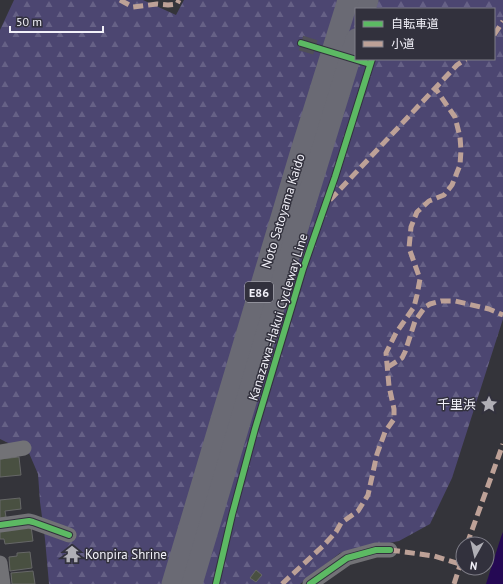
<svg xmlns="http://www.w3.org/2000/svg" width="503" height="584" viewBox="0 0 503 584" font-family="'PT Sans','Noto Sans JP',sans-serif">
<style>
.forest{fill:url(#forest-firs);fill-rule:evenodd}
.water{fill:#250954}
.building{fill:#495041;stroke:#666767}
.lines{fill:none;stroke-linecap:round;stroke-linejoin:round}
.minor-tunnel{stroke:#505057;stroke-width:15;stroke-dasharray:15 8;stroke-linecap:butt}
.minor{stroke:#727276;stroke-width:15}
.highway{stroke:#6a6a74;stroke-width:21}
.quiet{stroke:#bda197;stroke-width:5;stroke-dasharray:10 5;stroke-linecap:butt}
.cycleway-casing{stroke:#32313d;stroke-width:8}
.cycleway{stroke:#5cba63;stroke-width:6}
.labels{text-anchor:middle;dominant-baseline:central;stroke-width:3;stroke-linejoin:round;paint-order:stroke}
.shield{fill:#32313d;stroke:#b8b7c1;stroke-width:1}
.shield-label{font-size:12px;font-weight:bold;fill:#f2f1f9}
.street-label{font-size:13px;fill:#f2f1f9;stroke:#32313d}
.poi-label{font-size:13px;fill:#f2f1f9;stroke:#32313d;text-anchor:end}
</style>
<defs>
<pattern id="forest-firs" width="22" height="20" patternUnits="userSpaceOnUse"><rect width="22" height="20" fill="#4c4671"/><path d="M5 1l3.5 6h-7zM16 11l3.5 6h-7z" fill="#666186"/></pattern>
</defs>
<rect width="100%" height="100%" fill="#34343a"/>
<!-- forest -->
<path class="forest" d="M14,0H143L176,15L184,0H503V319L452,478L430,524L399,541L340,553L300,584H49L45,539L40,502L38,474L29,453L0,439V30ZM356,9H494V59H356Z"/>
<!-- water -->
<polygon class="water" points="503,532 503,584 486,584 501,537"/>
<!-- building -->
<g class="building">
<polygon points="19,457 21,475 0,477 0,459"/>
<polygon points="20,498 21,509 5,511 6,517 0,518 0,500"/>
<polygon points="31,526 33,541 5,544 4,539 0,539 0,530"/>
<polygon points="75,550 76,558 68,559 67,551"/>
<polygon points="30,552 32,568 10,571 9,557 17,556 17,553"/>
<polygon points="256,570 262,575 256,582 250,578"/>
<polygon points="33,571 35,584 12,584 11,573"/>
</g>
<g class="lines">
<!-- minor-tunnel -->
<polyline class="minor-tunnel" points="301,43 370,64"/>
<!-- minor -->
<g class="minor">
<polyline points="0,452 24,448"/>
<polyline points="0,525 29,521 33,522 69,535"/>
<polyline points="0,563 3,584"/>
<polyline points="310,584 347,558 376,550 390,550"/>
</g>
<!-- highway -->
<g class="highway">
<polyline points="365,9 368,0"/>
<polyline points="172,584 300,154 348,0"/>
<polyline points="192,584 289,257 356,39"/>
</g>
<!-- quiet -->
<g class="quiet">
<polyline points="120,0 133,7 157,4 168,5 177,4 179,0"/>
<polyline points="494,35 503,21"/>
<polyline points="330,200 457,65 466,59"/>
<polyline points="388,367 402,358 405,352 415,321 425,307 430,304 441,301 455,301 489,309 503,315"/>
<polyline points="467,544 503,444"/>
<polyline points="390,550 434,556 460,564"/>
<polyline points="282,584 324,545 336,532 341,523 358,511 368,495 377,454 385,432 394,419 394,409 389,386 386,353 396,333 414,307 417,295 420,279 409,248 411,227 417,212 429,201 444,195 452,185 460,165 461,150 460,137 455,117 435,88"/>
<polyline points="454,584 463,556"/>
</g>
<!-- cycleway casing -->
<g class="cycleway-casing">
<g id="cycleway">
<polyline points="301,43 370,64"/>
<polyline points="0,525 29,521 33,522 69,535"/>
<polyline points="216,584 232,515 255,429 303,269 335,177 372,59"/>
<polyline points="310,584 347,558 376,550 390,550"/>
</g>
</g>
<!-- cycleway -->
<use href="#cycleway" class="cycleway"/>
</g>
<!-- icons -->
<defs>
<g id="sight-bare" transform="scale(1.38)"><path d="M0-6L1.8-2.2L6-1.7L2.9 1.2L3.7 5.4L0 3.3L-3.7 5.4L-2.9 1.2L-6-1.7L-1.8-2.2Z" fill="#b0afb6" stroke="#32313d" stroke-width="2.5" paint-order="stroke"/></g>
<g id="temple-bare" transform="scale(1.38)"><path d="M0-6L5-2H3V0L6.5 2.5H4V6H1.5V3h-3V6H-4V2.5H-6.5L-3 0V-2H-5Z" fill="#b0afb6" stroke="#32313d" stroke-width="2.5" paint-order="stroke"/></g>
</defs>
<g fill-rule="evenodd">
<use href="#sight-bare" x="489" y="404"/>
<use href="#temple-bare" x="72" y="554"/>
</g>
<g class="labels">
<!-- shield labels -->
<rect class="shield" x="245" y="282" width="28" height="20" rx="3"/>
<g class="shield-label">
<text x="259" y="292">E86</text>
</g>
<!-- street labels -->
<g class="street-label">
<text transform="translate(283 211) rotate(-73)">Noto Satoyama Kaido</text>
<text transform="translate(278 317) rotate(-73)">Kanazawa-Hakui Cycleway Line</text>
</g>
<!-- poi labels -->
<g class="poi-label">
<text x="476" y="404">千里浜</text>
<text x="85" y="554" text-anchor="start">Konpira Shrine</text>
</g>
</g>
<!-- legend -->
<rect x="355" y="8" width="140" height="52" fill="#32313d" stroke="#7f7e88"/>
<rect x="363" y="21" width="20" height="6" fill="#5cba63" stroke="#7f7e88"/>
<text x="391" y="28" font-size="12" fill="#f2f1f9">自転車道</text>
<rect x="363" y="41" width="20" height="6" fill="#bda197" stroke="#7f7e88"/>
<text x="391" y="48" font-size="12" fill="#f2f1f9">小道</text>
<!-- north arrow -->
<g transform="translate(475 556) rotate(188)"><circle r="19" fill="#32313d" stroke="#7f7e88"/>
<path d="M0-3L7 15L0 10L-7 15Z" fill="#b0afb6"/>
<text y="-6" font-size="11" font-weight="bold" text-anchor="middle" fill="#f2f1f9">N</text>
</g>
<!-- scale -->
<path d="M10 26v6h93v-6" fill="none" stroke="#f2f1f9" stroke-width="2"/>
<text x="16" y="26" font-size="12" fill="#f2f1f9" stroke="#32313d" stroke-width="3" paint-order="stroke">50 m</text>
</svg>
